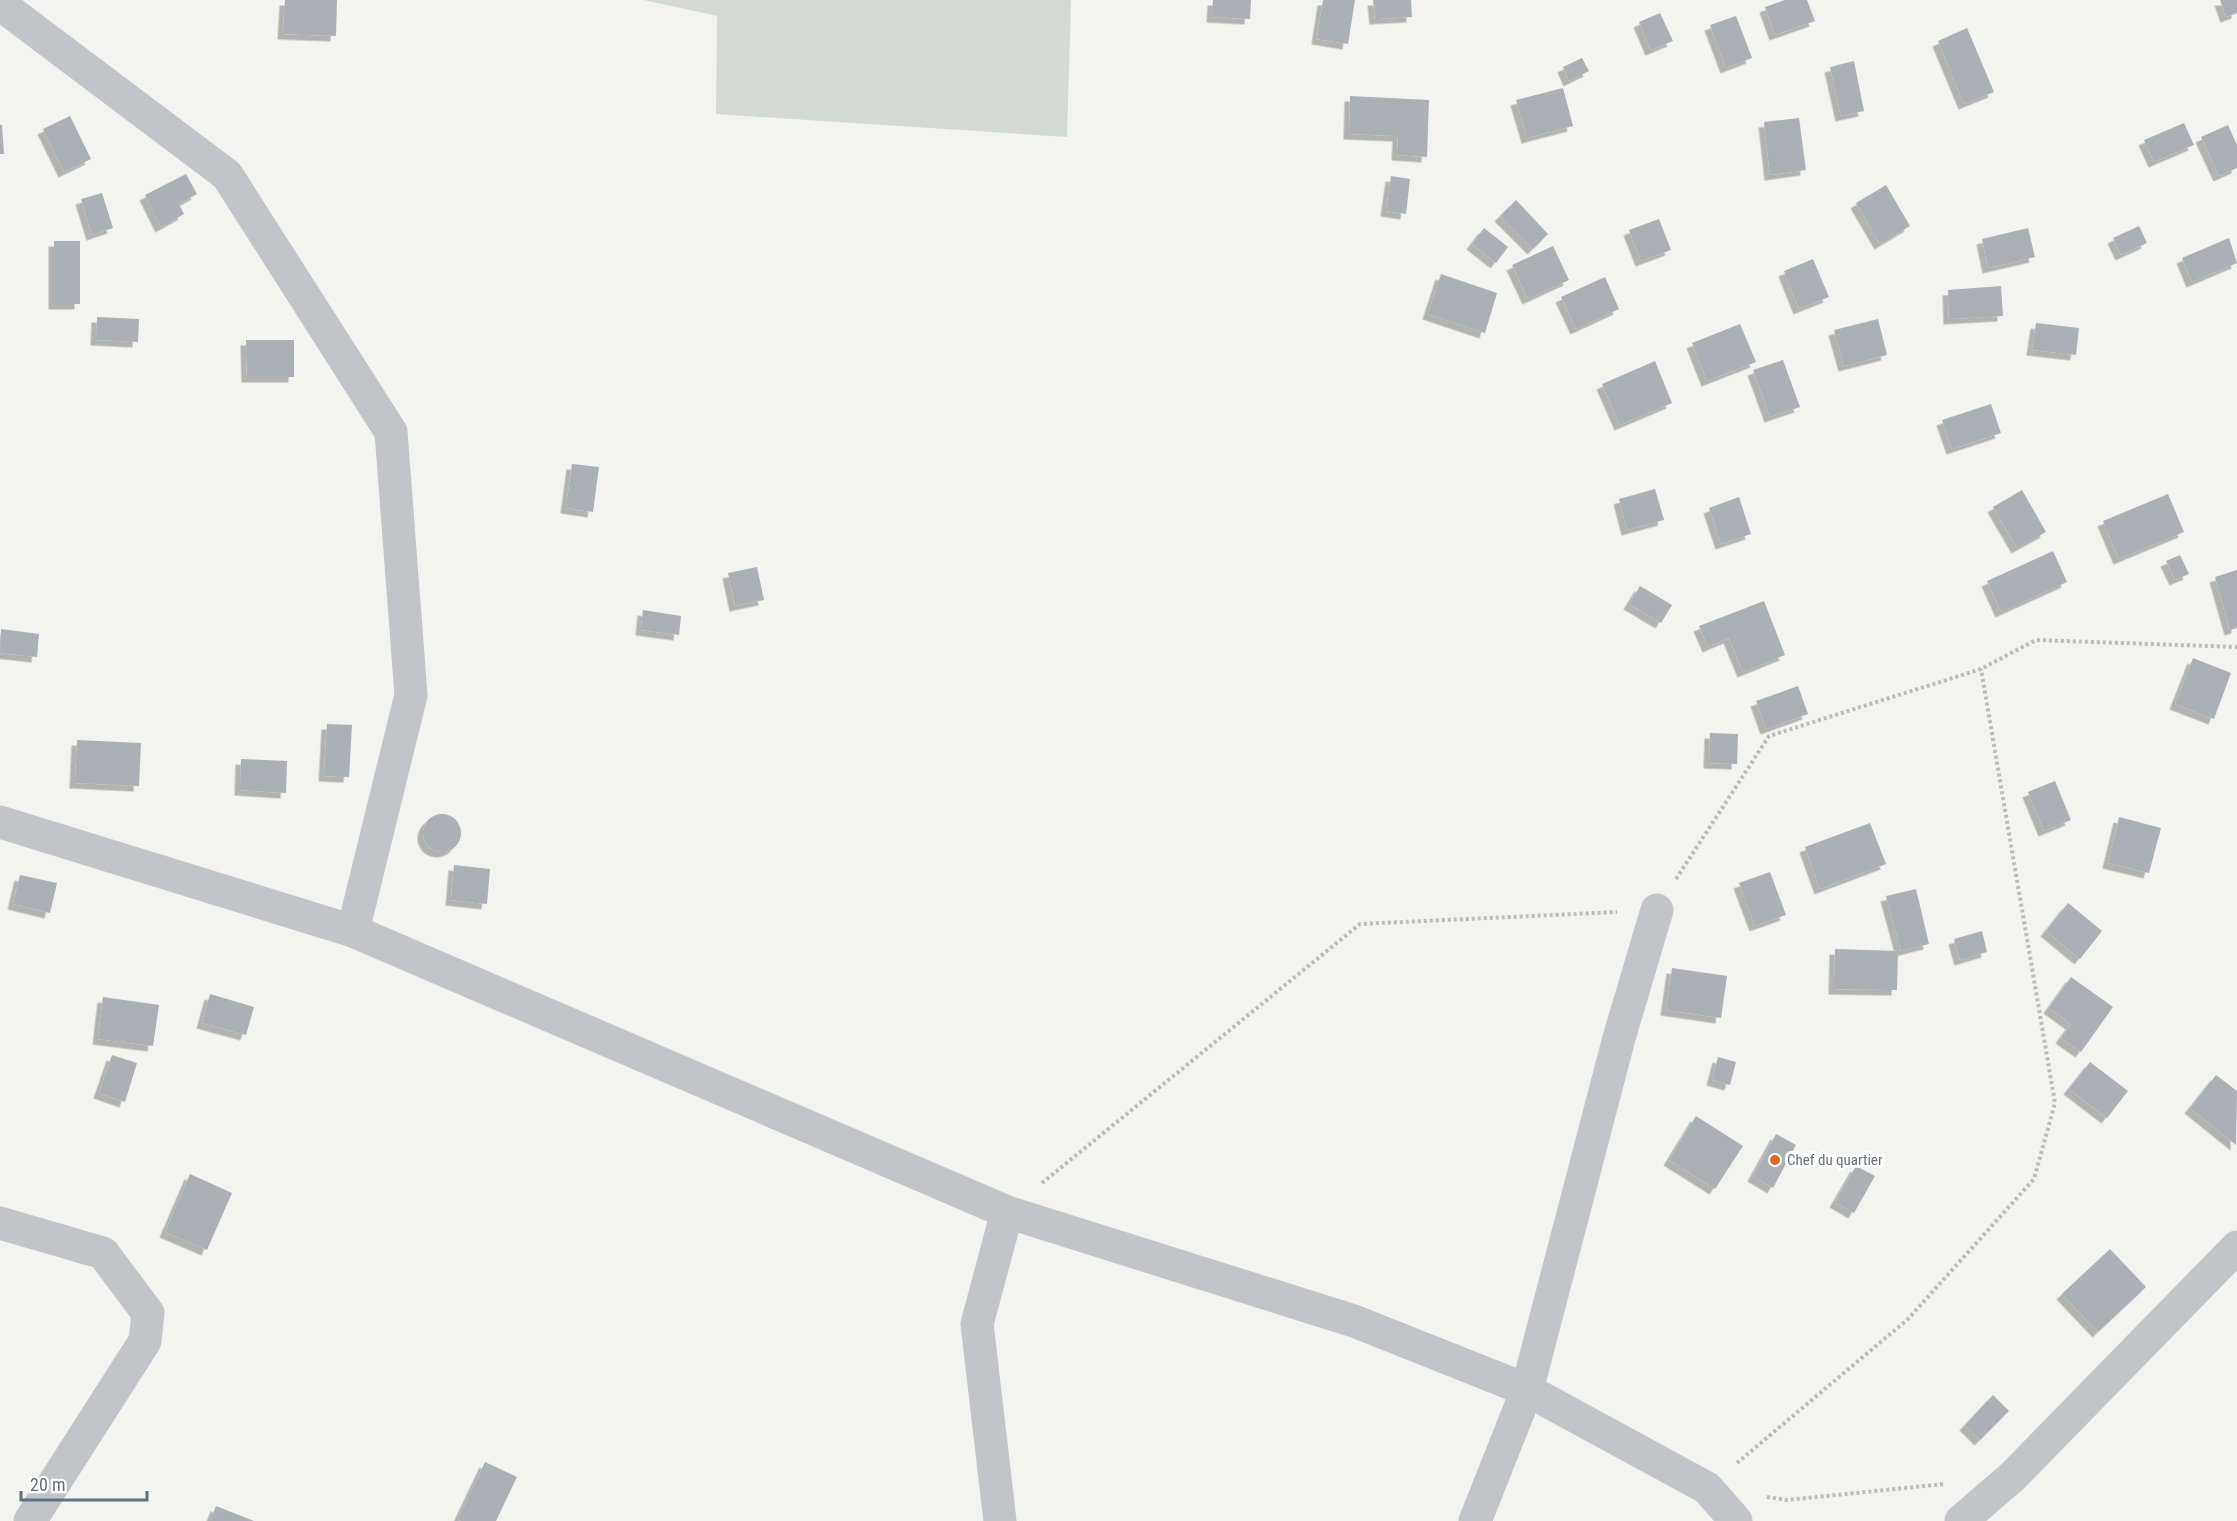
<svg xmlns="http://www.w3.org/2000/svg" width="2237" height="1521" viewBox="0 0 2237 1521" font-family="'Roboto Condensed',sans-serif">
<style>
.green{fill:#d3dad1}
.building{fill:#aab0b5;filter:url(#shadow)}
.lines{fill:none;stroke-linecap:round;stroke-linejoin:round}
.path{stroke:#b9bbbd;stroke-width:4;stroke-dasharray:3 3;stroke-linecap:butt}
.street{stroke:#c1c4c8;stroke-width:33}
.poi-dot{fill:#de6725;stroke:#fff;stroke-width:2}
.labels{text-anchor:middle;dominant-baseline:central;stroke-width:6;stroke-linejoin:round;paint-order:stroke}
.poi-label{font-size:15px;fill:#637080;stroke:#fff;text-anchor:start}
</style>
<defs>
<filter id="shadow"><feDropShadow dx="-5.5" dy="5.5" stdDeviation="0" flood-color="#0004"/></filter>
</defs>
<rect width="100%" height="100%" fill="#f3f4ef"/>
<!-- green -->
<polygon class="green" points="644,0 1071,0 1067,137 716,114 717,16"/>
<!-- building -->
<g class="building">
<polygon points="285,0 337,0 336,36 283,34"/>
<polygon points="1213,0 1251,0 1250,19 1212,17"/>
<polygon points="1323,0 1355,0 1348,44 1317,39"/>
<polygon points="1373,0 1411,0 1412,17 1375,19"/>
<polygon points="1785,0 1807,0 1815,21 1775,35 1765,7"/>
<polygon points="2220,0 2237,0 2237,13 2226,17"/>
<polygon points="1660,13 1673,41 1651,50 1639,22"/>
<polygon points="1736,16 1752,58 1726,68 1710,25"/>
<polygon points="1967,28 1994,92 1964,104 1938,41"/>
<polygon points="1582,58 1589,71 1569,81 1563,67"/>
<polygon points="1854,61 1864,111 1841,116 1830,67"/>
<polygon points="1563,88 1573,126 1527,138 1516,100"/>
<polygon points="1350,96 1429,100 1427,157 1397,155 1398,136 1349,134"/>
<polygon points="70,116 91,159 64,172 43,129"/>
<polygon points="1799,118 1806,170 1770,175 1764,122"/>
<polygon points="2184,123 2194,145 2154,162 2144,140"/>
<polygon points="0,125 2,125 4,154 0,154"/>
<polygon points="2228,125 2237,145 2237,168 2219,176 2201,137"/>
<polygon points="186,174 197,194 179,204 184,214 161,227 145,195"/>
<polygon points="1391,176 1410,179 1406,214 1386,211"/>
<polygon points="1886,185 1910,226 1880,244 1856,203"/>
<polygon points="102,193 113,228 92,235 81,199"/>
<polygon points="1516,200 1548,234 1533,249 1500,216"/>
<polygon points="1659,219 1671,250 1641,261 1629,230"/>
<polygon points="2139,226 2147,243 2121,255 2113,238"/>
<polygon points="1484,228 1508,247 1496,263 1472,244"/>
<polygon points="2028,228 2035,257 1988,268 1982,239"/>
<polygon points="2229,238 2237,263 2192,282 2182,258"/>
<rect x="54" y="241" width="26" height="63"/>
<polygon points="1553,246 1569,280 1528,299 1512,265"/>
<polygon points="1813,259 1829,297 1799,309 1784,271"/>
<polygon points="1441,274 1497,293 1485,333 1428,314"/>
<polygon points="1605,277 1619,309 1576,329 1561,297"/>
<polygon points="2001,286 2003,316 1949,319 1948,290"/>
<polygon points="97,317 139,319 138,342 96,340"/>
<polygon points="1878,319 1887,355 1844,366 1834,330"/>
<polygon points="2036,323 2079,328 2076,355 2032,350"/>
<polygon points="1740,324 1756,362 1707,381 1692,343"/>
<polygon points="246,340 294,340 294,377 247,377"/>
<polygon points="1783,360 1800,407 1770,417 1753,370"/>
<polygon points="1655,361 1672,403 1620,425 1602,384"/>
<polygon points="1991,404 2001,433 1952,449 1942,420"/>
<polygon points="572,464 599,467 593,512 566,508"/>
<polygon points="1655,489 1664,520 1627,530 1619,499"/>
<polygon points="2022,490 2046,532 2017,548 1993,507"/>
<polygon points="2168,494 2184,532 2119,559 2103,521"/>
<polygon points="1739,497 1751,534 1721,544 1709,508"/>
<polygon points="2053,551 2067,582 2001,612 1987,581"/>
<polygon points="2180,555 2189,574 2175,580 2166,561"/>
<polygon points="757,567 764,600 735,606 728,573"/>
<polygon points="2237,570 2237,628 2230,630 2215,577"/>
<polygon points="1640,586 1672,605 1661,623 1629,604"/>
<polygon points="1764,601 1785,655 1743,672 1729,638 1708,647 1699,626"/>
<polygon points="643,610 681,616 679,635 641,630"/>
<polygon points="1,629 39,634 37,657 0,653"/>
<polygon points="2193,658 2231,673 2214,719 2175,704"/>
<polygon points="1798,686 1808,714 1766,729 1756,701"/>
<polygon points="327,724 352,725 349,777 324,776"/>
<polygon points="1710,733 1738,734 1737,764 1709,763"/>
<polygon points="77,740 141,743 139,786 75,783"/>
<polygon points="241,759 287,761 286,793 240,790"/>
<polygon points="2055,781 2071,820 2044,831 2028,792"/>
<circle cx="442" cy="833" r="19"/>
<polygon points="2119,817 2161,828 2149,873 2108,863"/>
<polygon points="1870,823 1886,864 1820,889 1805,847"/>
<polygon points="454,865 490,869 487,904 451,900"/>
<polygon points="1770,872 1786,915 1755,926 1739,883"/>
<polygon points="20,875 57,883 50,913 13,904"/>
<polygon points="1916,889 1929,944 1901,951 1886,896"/>
<polygon points="2068,903 2102,931 2080,959 2046,931"/>
<polygon points="1982,931 1987,952 1960,960 1954,939"/>
<polygon points="1835,949 1898,951 1897,990 1834,989"/>
<polygon points="1672,968 1727,976 1721,1018 1666,1010"/>
<polygon points="2071,977 2113,1007 2081,1052 2061,1038 2071,1024 2049,1008"/>
<polygon points="210,994 254,1007 246,1035 202,1023"/>
<polygon points="103,997 159,1005 153,1046 98,1039"/>
<polygon points="112,1055 137,1063 125,1102 99,1093"/>
<polygon points="1718,1057 1736,1062 1730,1085 1712,1080"/>
<polygon points="2090,1062 2128,1091 2107,1118 2069,1089"/>
<polygon points="2216,1075 2237,1091 2236,1145 2190,1108"/>
<polygon points="1696,1116 1743,1146 1715,1189 1669,1160"/>
<polygon points="1776,1134 1796,1145 1773,1188 1753,1176"/>
<polygon points="1856,1166 1875,1176 1854,1213 1835,1202"/>
<polygon points="190,1174 232,1193 207,1250 165,1232"/>
<polygon points="2110,1249 2146,1287 2098,1332 2062,1294"/>
<polygon points="1993,1395 2009,1411 1980,1440 1965,1425"/>
<polygon points="485,1462 517,1477 496,1521 461,1521 458,1519"/>
<polygon points="216,1506 254,1521 210,1521"/>
</g>
<g class="lines">
<!-- path -->
<g class="path">
<polyline points="1676,879 1769,736 1981,669 2036,640 2237,647"/>
<polyline points="1042,1183 1360,924 1617,912"/>
<polyline points="1737,1463 1908,1319 2034,1179 2055,1103 1981,669"/>
<polyline points="1767,1497 1787,1500 1944,1484"/>
</g>
<!-- street -->
<g class="street">
<polyline points="0,4 227,175 391,432 411,695 353,931"/>
<polyline points="0,822 353,931 1007,1212 977,1324 1000,1521"/>
<polyline points="1007,1212 1354,1321 1527,1390 1707,1488 1736,1521"/>
<polyline points="0,1223 103,1253 148,1313 145,1341 30,1521"/>
<polyline points="1475,1521 1527,1390 1619,1038 1657,910"/>
<polyline points="1961,1521 2012,1477 2237,1247"/>
</g>
</g>
<!-- markers -->
<circle class="poi-dot" cx="1775" cy="1160" r="6"/>
<g class="labels">
<!-- poi labels -->
<g class="poi-label">
<text x="1787" y="1160">Chef du quartier</text>
</g>
</g>
<!-- scale -->
<path d="M21 1491v9h126v-9" fill="none" stroke="#637080" stroke-width="3"/>
<text x="30" y="1491" font-size="18" fill="#637080" stroke="#ffffff" stroke-width="4.5" paint-order="stroke">20 m</text>
</svg>
